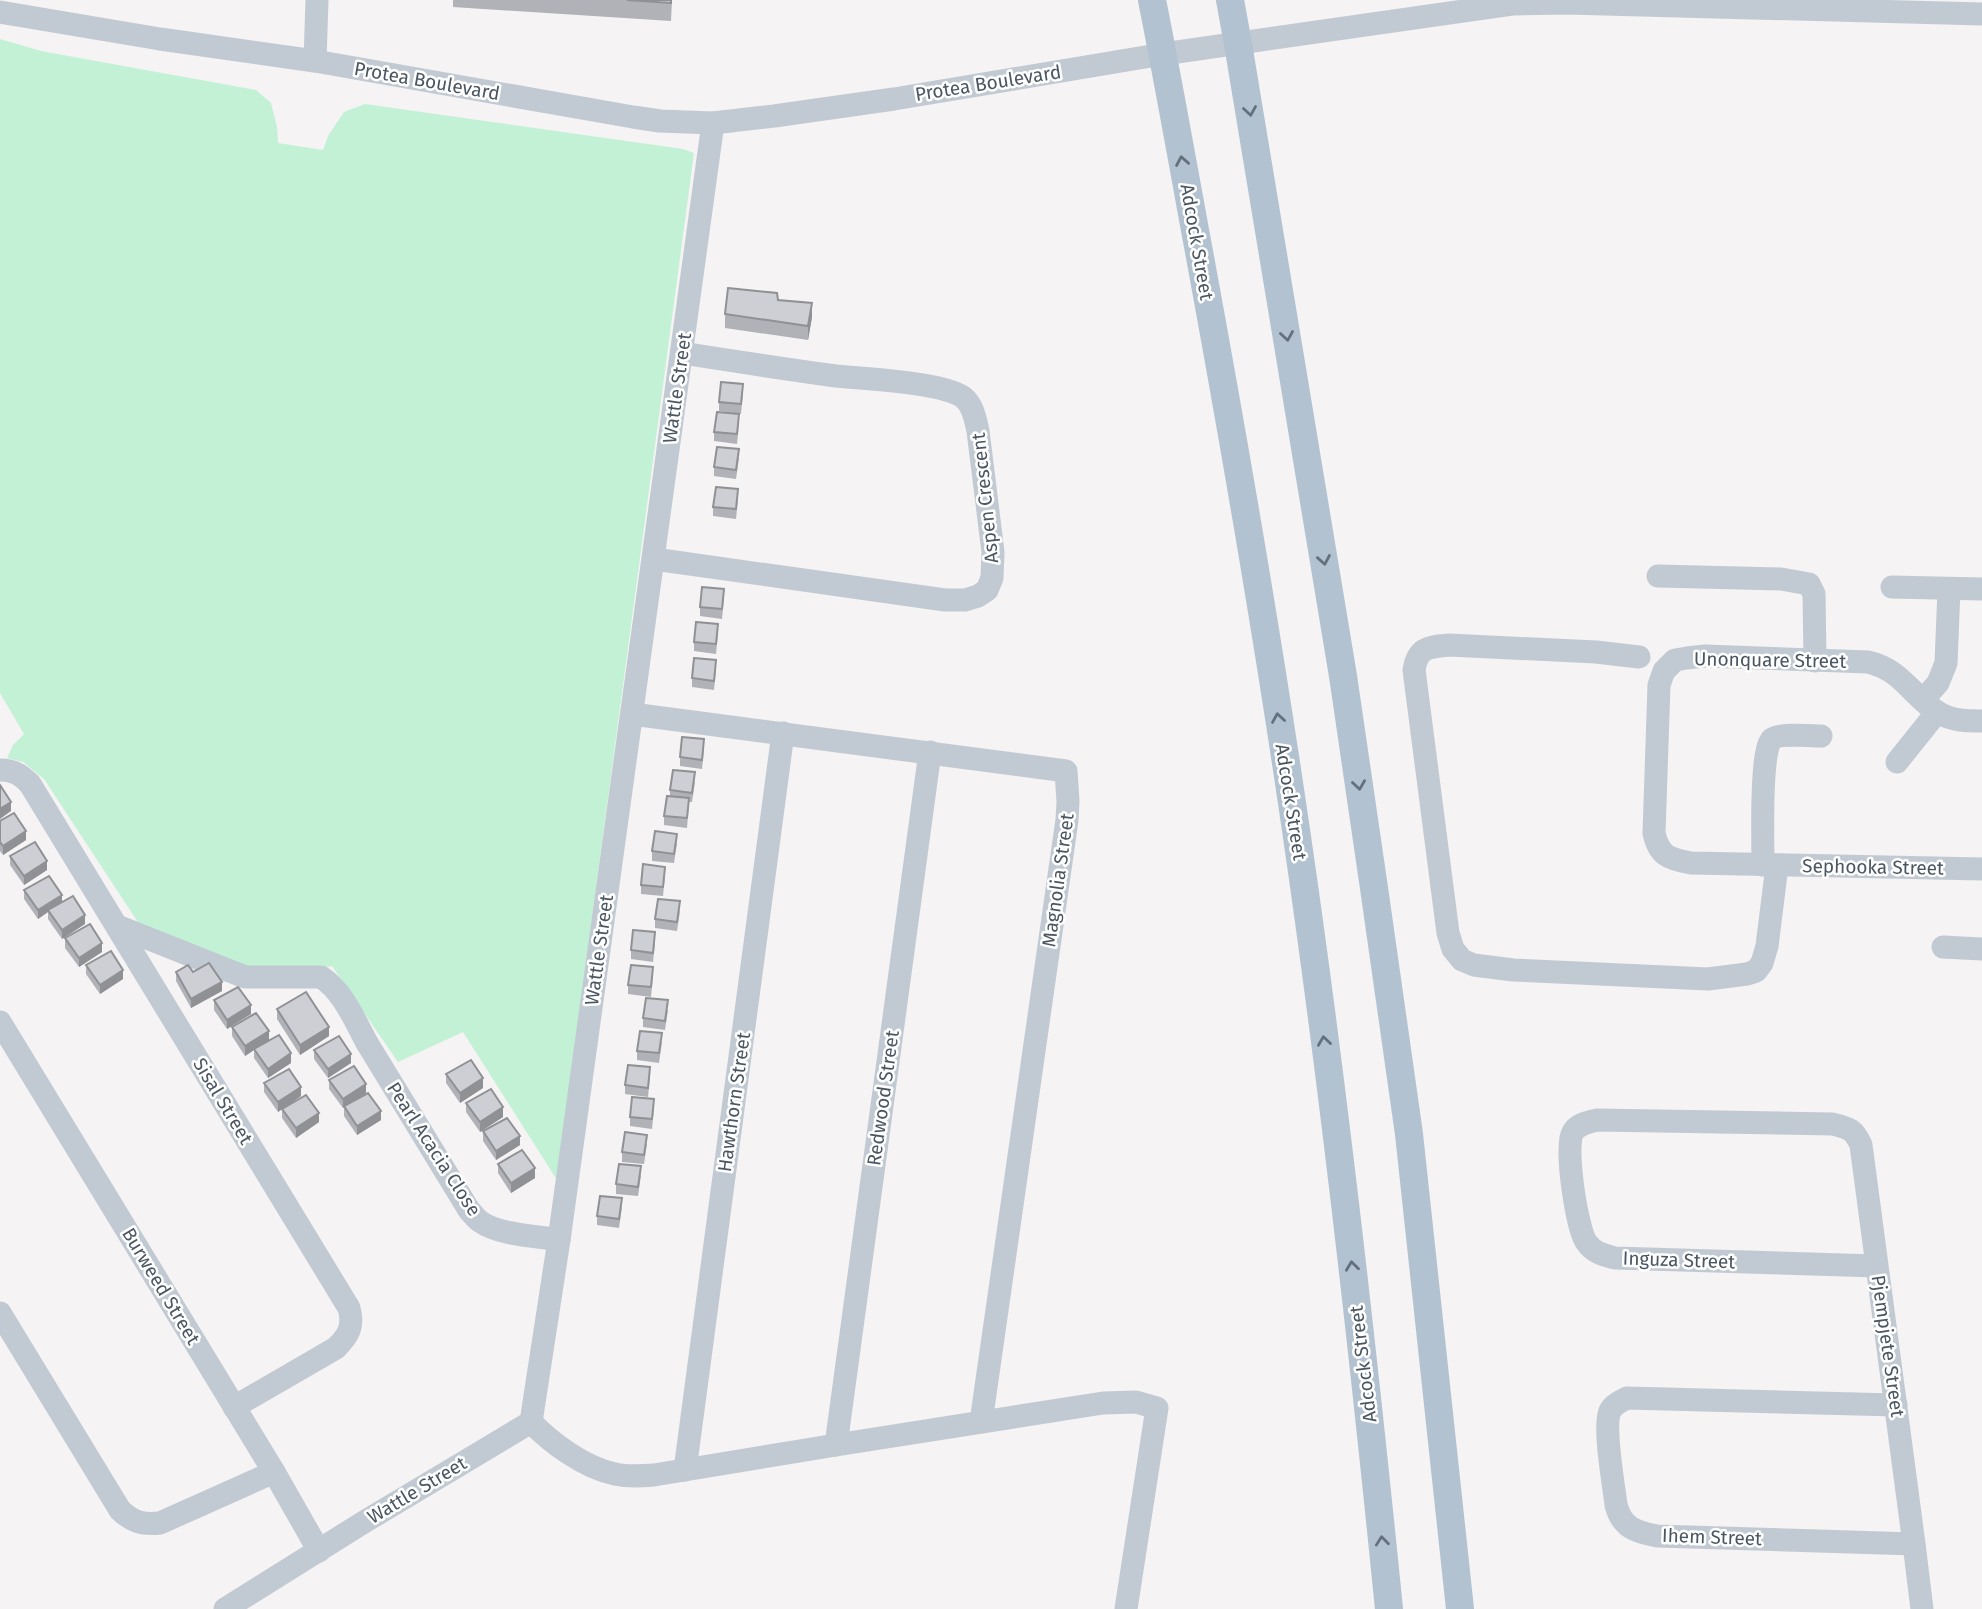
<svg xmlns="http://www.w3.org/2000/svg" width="1982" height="1609" viewBox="0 0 1982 1609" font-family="'Fira Sans',sans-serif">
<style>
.green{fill:#c3f1d5}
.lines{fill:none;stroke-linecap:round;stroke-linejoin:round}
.minor{stroke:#c1cad2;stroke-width:23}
.major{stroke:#b3c2d1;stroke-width:28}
.wall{fill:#b0b2b7}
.shaded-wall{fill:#909195}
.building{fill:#cdcfd5;stroke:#909195;stroke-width:2}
.oneway{stroke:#64717d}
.labels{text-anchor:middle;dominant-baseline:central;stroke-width:5;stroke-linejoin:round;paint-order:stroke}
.street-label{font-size:19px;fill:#4a5661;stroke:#fff}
</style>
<rect width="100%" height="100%" fill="#f5f3f3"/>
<!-- green -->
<polygon class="green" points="0,39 41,51 256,90 271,103 277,127 278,143 323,150 328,136 344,112 365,104 683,149 694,153 557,1180 463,1032 398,1062 332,966 308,971 238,971 147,936 44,779 23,762 7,758 13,745 24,734 0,693"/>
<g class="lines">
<!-- minor -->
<g class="minor">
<polyline points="0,12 160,39 315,61 633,117 660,121 713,123 774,116 894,99 1163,54 1512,4 1567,3 1982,14"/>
<polyline points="315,61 317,0"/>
<path d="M654,559L945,600H965L978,596L987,590L992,578L993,552L978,431C975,418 973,405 963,397C941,382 865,379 836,376C785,369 733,361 682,353"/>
<polyline points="1658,576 1781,579 1809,584 1814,594 1815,661"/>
<polyline points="1892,587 1982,589"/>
<path d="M1639,657L1596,652L1449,645C1428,647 1418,647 1414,670L1448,933L1453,949L1462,960L1474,965L1513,970L1708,979L1747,974L1756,971L1762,963L1767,946L1777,866"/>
<polyline points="1923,700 1938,683 1946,663 1949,589"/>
<polyline points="632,714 1066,771 1068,802 1067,820 981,1422"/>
<path d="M1982,721C1968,721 1952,721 1939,713C1912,697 1903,670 1868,662L1705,656L1687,658L1675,660L1664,671L1659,685L1654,833C1659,856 1669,859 1691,863L1982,869"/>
<polyline points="1897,762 1937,712"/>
<path d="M0,770C14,770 21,775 30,784L349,1308C354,1326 349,1335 336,1348L234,1407"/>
<path d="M1763,865C1763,845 1760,748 1772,739C1780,733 1811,736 1821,736"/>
<path d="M117,926L245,977H321C343,991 355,1021 367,1043L469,1210C473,1214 476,1219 481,1222C499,1235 537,1236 559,1240"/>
<polyline points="1943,947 1982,949"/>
<polyline points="0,1022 274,1472 319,1551"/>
<path d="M1877,1266L1615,1258C1604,1255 1594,1253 1587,1243C1577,1231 1564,1145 1573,1132C1578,1124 1588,1122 1597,1120L1832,1124C1849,1128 1854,1129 1861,1145L1914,1544L1922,1609"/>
<path d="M0,1313L120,1510C132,1522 143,1525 160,1523L274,1472"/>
<path d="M1896,1405L1627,1398C1621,1401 1613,1405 1610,1411C1603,1427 1614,1486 1616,1505C1622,1528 1636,1532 1657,1536L1914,1544"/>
<path d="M531,1422C551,1443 585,1468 615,1474C628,1477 641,1476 654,1475L836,1445L1103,1403L1136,1402L1157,1408L1126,1609"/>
<polyline points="836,1445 930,752"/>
<polyline points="685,1470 783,733"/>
<polyline points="225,1609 364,1522 531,1422 559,1240 713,123"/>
</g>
<!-- major -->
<g class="major">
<path d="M1152,0C1169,85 1184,171 1200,257C1235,447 1268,638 1296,830C1334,1089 1363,1349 1389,1609"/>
<polyline points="1230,0 1238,44 1343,676 1374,888 1409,1134 1460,1609"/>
</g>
</g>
<!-- wall -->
<g class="wall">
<polygon points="453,0 672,0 671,21 453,7"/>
<polygon points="778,300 812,317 808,340 725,328 725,314"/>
<polygon points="743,393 741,414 719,411 719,402"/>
<polygon points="739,423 737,444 714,441 714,432"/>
<polygon points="739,458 736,479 714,476 714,467"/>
<polygon points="738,498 736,519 713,516 713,507"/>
<polygon points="724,598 722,619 700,616 700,607"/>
<polygon points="718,633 716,654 694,651 694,642"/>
<polygon points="716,669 714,690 692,687 692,678"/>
<polygon points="704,749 702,769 680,766 680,757"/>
<polygon points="695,782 692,802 689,802 687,828 664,825 664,816 670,796 670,790"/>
<polygon points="0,821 26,840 3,855 0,851"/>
<polygon points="677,843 674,863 652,861 652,851"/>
<polygon points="10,856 47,870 24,885 10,865"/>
<polygon points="665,876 663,896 641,894 641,885"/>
<polygon points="24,890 62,903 85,924 62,939 48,919 48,912 38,919 24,899"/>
<polygon points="680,911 677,931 655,928 655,919"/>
<polygon points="65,938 102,952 79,967 65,948"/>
<polygon points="655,942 653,962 631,959 631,950"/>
<polygon points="86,965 123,979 100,994 86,974"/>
<polygon points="176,972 222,991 191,1008 176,981"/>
<polygon points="653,976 651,997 628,994 628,985"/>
<polygon points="214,1000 251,1014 227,1029 214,1010"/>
<polygon points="277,1009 329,1036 300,1055 277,1019"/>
<polygon points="668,1010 665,1030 643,1027 643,1018"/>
<polygon points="232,1027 269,1040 291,1063 268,1078 254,1058 254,1050 245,1056 232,1036"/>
<polygon points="662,1042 659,1063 637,1060 637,1051"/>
<polygon points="314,1050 351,1063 328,1078 314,1059"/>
<polygon points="446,1074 483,1088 460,1103 446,1083"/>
<polygon points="650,1076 648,1097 625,1094 625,1085"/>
<polygon points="329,1080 366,1093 358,1099 381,1120 357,1135 344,1116 344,1108 343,1108 329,1089"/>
<polygon points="264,1083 301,1096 287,1106 319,1122 296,1138 282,1118 282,1109 278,1112 264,1092"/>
<polygon points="466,1103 503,1117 480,1132 466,1112"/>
<polygon points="654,1108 652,1129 630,1126 630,1117"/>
<polygon points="483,1131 520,1145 496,1160 483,1141"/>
<polygon points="647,1144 644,1164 622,1162 622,1152"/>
<polygon points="498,1164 535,1178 511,1193 498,1173"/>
<polygon points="641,1175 638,1196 616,1194 616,1184"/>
<polygon points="622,1207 619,1228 597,1225 597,1216"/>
</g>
<!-- shaded-wall -->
<g class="shaded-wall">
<polygon points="812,303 812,317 808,340 808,326"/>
<polygon points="11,802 11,811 0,819 0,809"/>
<polygon points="26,831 26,840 3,855 3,846"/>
<polygon points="47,861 47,870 24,885 24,876"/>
<polygon points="62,895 62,904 48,910 48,912 38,919 38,910"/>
<polygon points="85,915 85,924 62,939 62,930"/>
<polygon points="102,943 102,952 79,967 79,958"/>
<polygon points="123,970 123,979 100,994 100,985"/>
<polygon points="222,982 222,991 191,1008 191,999"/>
<polygon points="251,1005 251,1014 227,1029 227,1020"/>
<polygon points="329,1027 329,1036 300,1055 300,1045"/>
<polygon points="269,1031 269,1040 245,1056 245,1046"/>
<polygon points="291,1053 291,1063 268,1078 268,1069"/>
<polygon points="351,1054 351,1063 328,1078 328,1069"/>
<polygon points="483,1078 483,1088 460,1103 460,1093"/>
<polygon points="366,1084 366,1093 343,1108 343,1099"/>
<polygon points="301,1087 301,1096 278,1112 278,1102"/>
<polygon points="503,1107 503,1117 480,1132 480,1122"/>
<polygon points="381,1111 381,1120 357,1135 357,1126"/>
<polygon points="319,1113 319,1122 296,1138 296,1128"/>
<polygon points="520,1136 520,1145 496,1160 496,1151"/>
<polygon points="535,1168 535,1178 511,1193 511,1183"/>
</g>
<!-- building -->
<g class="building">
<polygon points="627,0 671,0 671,3"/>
<polygon points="728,288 777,293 778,300 812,303 808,326 725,314"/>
<polygon points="721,382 743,384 741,404 719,402"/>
<polygon points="717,412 739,414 737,434 714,432"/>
<polygon points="717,447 739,449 736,470 714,467"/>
<polygon points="716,487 738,489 736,509 713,507"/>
<polygon points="702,587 724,589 722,609 700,607"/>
<polygon points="696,622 718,624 716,644 694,642"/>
<polygon points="694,658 716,660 714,681 692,678"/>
<polygon points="682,737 704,739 702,760 680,757"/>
<polygon points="673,770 695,772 692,793 670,790"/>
<polygon points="0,785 11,802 0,809"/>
<polygon points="667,796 689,798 687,818 664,816"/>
<polygon points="14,813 26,831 3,846 0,842 0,821"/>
<polygon points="655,831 677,834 674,854 652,851"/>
<polygon points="35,842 47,861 24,876 10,856"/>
<polygon points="643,864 665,867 663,887 641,885"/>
<polygon points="49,876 62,895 38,910 24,890"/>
<polygon points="73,896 85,915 62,930 48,910"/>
<polygon points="658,899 680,901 677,922 655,919"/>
<polygon points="90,924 102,943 79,958 65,938"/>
<polygon points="633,930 655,932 653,953 631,950"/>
<polygon points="111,951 123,970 100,985 86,965"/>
<polygon points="209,963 222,982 191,999 176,972 188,965 193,972"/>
<polygon points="631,965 653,967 651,987 628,985"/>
<polygon points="238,987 251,1005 227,1020 214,1000"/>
<polygon points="306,992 329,1027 300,1045 277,1009"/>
<polygon points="646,998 668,1000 665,1021 643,1018"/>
<polygon points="256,1013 269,1031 245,1046 232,1027"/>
<polygon points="640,1031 662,1033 659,1053 637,1051"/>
<polygon points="279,1035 291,1053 268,1069 254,1049"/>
<polygon points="339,1036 351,1054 328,1069 314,1050"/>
<polygon points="471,1060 483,1078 460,1093 446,1074"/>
<polygon points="628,1065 650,1067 648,1088 625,1085"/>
<polygon points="354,1066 366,1084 343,1099 329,1080"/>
<polygon points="289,1069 301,1087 278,1102 264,1083"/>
<polygon points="491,1089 503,1107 480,1122 466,1103"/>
<polygon points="368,1093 381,1111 357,1126 344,1106"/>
<polygon points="306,1095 319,1113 296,1128 282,1109"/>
<polygon points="632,1097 654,1099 652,1119 630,1117"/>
<polygon points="507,1118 520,1136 496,1151 483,1131"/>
<polygon points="625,1132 647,1135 644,1155 622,1152"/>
<polygon points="522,1150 535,1168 511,1183 498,1164"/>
<polygon points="619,1164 641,1166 638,1187 616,1184"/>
<polygon points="600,1196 622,1198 619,1219 597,1216"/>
</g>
<!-- one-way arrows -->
<defs><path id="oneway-chevron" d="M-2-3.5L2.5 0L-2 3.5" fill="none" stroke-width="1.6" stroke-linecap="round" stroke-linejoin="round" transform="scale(1.75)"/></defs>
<g class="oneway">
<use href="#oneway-chevron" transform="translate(1250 111) rotate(81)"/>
<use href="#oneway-chevron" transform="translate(1182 161) rotate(-100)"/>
<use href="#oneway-chevron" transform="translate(1287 336) rotate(81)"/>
<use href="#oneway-chevron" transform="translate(1324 560) rotate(80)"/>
<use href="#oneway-chevron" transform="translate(1278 718) rotate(-99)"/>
<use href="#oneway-chevron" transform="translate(1359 785) rotate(82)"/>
<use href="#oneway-chevron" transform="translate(1324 1041) rotate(-98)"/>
<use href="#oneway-chevron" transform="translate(1352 1266) rotate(-97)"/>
<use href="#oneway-chevron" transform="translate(1382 1541) rotate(-96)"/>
</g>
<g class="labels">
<!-- street labels -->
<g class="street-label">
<text transform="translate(427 81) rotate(10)">Protea Boulevard</text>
<text transform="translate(988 83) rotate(-9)">Protea Boulevard</text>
<text transform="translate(1197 242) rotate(80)">Adcock Street</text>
<text transform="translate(677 388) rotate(-82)">Wattle Street</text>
<text transform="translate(985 498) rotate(-96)">Aspen Crescent</text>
<text transform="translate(1770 660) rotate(1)">Unonquare Street</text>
<text transform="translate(1291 802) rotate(81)">Adcock Street</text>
<text transform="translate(1873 867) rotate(1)">Sephooka Street</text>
<text transform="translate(1058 880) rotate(-82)">Magnolia Street</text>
<text transform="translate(599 950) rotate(-82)">Wattle Street</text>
<text transform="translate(883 1098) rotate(-82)">Redwood Street</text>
<text transform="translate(223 1101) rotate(59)">Sisal Street</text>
<text transform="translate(734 1102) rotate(-82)">Hawthorn Street</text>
<text transform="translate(434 1149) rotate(57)">Pearl Acacia Close</text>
<text transform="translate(1679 1260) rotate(2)">Inguza Street</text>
<text transform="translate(161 1286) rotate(59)">Burweed Street</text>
<text transform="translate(1888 1346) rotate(82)">Pjempjete Street</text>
<text transform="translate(1363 1364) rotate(-97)">Adcock Street</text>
<text transform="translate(417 1490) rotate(-31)">Wattle Street</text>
<text transform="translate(1712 1537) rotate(2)">Ihem Street</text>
</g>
</g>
</svg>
